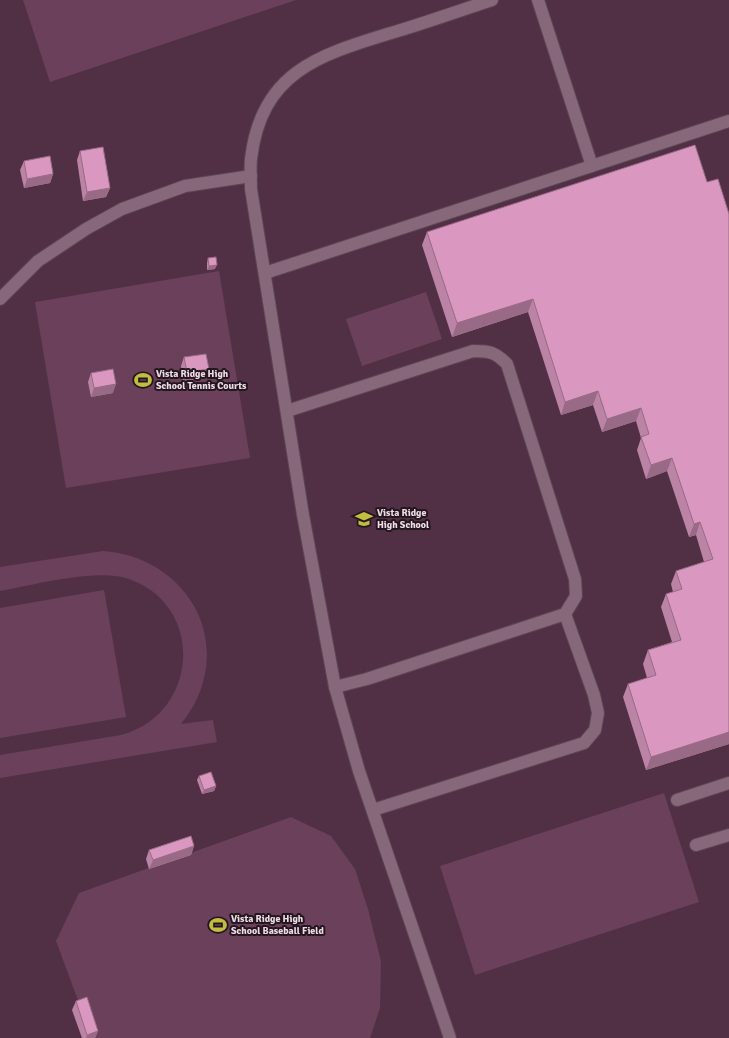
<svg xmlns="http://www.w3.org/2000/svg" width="729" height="1038" viewBox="0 0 729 1038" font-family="Signika,sans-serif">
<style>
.built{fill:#513045}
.pitch{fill:#6a405a}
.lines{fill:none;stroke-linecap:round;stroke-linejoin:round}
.minor-casing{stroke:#5d4654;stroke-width:14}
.minor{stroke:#87677a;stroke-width:12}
.wall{fill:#bb83a5}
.shaded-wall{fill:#996a86}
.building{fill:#da98c0;stroke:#996a86}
.labels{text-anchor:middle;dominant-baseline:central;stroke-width:4;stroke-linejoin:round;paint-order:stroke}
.poi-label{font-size:10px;font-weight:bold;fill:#eedce7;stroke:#23161e;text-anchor:start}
</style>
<rect width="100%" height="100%" fill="#44293a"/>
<!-- built -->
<rect class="built" x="0" y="0" width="729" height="1038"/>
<!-- pitch -->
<g class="pitch">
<polygon points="23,0 296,0 50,82"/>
<polygon points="219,271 250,458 66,488 35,302"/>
<polygon points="426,292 442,339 362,366 346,319"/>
<path d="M103,551C168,555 220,612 204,678C200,696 192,710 181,724L213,720L217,742L0,778V755L121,735C200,714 206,603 126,578C95,569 33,585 0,591V567Z"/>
<polygon points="104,590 126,717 0,738 0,608"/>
<polygon points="664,793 699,902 475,975 440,866"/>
<polygon points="291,817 331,836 355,869 368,909 381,961 380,1008 370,1038 92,1038 56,941 79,893"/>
</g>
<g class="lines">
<!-- minor casing -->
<g class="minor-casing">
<g id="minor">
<polyline points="538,0 592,166"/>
<polyline points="265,273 729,121"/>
<polyline points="0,299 38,261 86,229 122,209 185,186 251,176"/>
<path d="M287,411L473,351C490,351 495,352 507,364L575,579L576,596L565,614L367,679L335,687"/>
<polyline points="677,800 729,783"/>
<polyline points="373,810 584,743 595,730 598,713 594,695 565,614"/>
<polyline points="696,845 729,835"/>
<path d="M450,1038L359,771L335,687L303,515L251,189C251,179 250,168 251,159C261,72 319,55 391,33C425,23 458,11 492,0"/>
</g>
</g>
<!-- minor -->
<use href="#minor" class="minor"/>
</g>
<!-- wall -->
<g class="wall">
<polygon points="695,145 729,744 646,770 623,697 628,684 647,678 643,664 648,650 672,642 661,607 666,594 673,592 671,584 676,571 704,562 696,535 689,537 667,471 646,479 637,450 641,438 636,421 602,432 593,405 561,415 528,312 452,337 422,245 427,232"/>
<polygon points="80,151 110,188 106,197 83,201 77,160"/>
<polygon points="24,161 53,174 50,183 24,188 20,170"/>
<polygon points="208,258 215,269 207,270 207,263"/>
<polygon points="184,357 209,369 206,378 183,381 181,366"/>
<polygon points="91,373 113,393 91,397 88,382"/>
<polygon points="199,776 216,786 214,791 202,794 197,780"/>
<polygon points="194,846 191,855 149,869 146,859 149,850"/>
<polygon points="76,1001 98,1031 95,1038 82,1038 72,1010"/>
</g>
<!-- shaded-wall -->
<g class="shaded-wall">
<polygon points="53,174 50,183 24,188 27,179"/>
<polygon points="110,188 106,197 83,201 87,192"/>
<polygon points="217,265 215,269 207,270 209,266"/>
<polygon points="533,299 528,312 452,337 457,323"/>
<polygon points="209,369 206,378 183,381 187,372"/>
<polygon points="116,384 113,393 91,397 94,388"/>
<polygon points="598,391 593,405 561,415 565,402"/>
<polygon points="641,408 636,421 602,432 607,419"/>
<polygon points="672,458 667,471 646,479 651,465"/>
<polygon points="700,522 696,535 689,537 694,524"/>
<polygon points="729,732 729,744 646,770 651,757"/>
<polygon points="216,786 214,791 202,794 204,790"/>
<polygon points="194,846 191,855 149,869 153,860"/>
<polygon points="98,1031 95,1038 86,1038 87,1035"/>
</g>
<!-- building -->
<g class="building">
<polygon points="695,145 707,182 718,179 729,214 729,732 651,757 628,684 656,675 648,650 681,640 666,594 682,589 676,571 713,559 700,522 694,524 672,458 651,465 641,437 649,434 641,408 607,419 598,391 565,402 533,299 457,323 427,232"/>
<polygon points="103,147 110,188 87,192 80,151"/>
<polygon points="50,156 53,174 27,179 24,161"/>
<polygon points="216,257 217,265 209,266 208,258"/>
<polygon points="206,354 209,369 187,372 184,357"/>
<polygon points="113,369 116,384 94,388 91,373"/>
<polygon points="211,772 216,786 204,790 199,776"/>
<polygon points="191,836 194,846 153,860 149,850"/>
<polygon points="87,997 98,1031 87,1035 76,1001"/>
</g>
<!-- icons -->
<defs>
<g id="stadium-bare" transform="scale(1.38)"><path d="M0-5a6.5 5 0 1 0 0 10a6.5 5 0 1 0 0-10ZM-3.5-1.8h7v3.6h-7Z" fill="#c1bd40" stroke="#23161e" stroke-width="2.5" paint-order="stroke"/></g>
<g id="school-bare" transform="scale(1.38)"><path d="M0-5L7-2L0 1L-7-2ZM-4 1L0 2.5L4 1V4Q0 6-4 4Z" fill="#c1bd40" stroke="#23161e" stroke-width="2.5" paint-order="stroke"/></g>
</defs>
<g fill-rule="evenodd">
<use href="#stadium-bare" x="143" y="380"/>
<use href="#school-bare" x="364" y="519"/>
<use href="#stadium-bare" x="218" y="925"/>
</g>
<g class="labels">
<!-- poi labels -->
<g class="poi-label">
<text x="156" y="374">Vista Ridge High<tspan x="156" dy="12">School Tennis Courts</tspan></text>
<text x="377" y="513">Vista Ridge<tspan x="377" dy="12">High School</tspan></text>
<text x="231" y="919">Vista Ridge High<tspan x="231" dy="12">School Baseball Field</tspan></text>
</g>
</g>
</svg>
